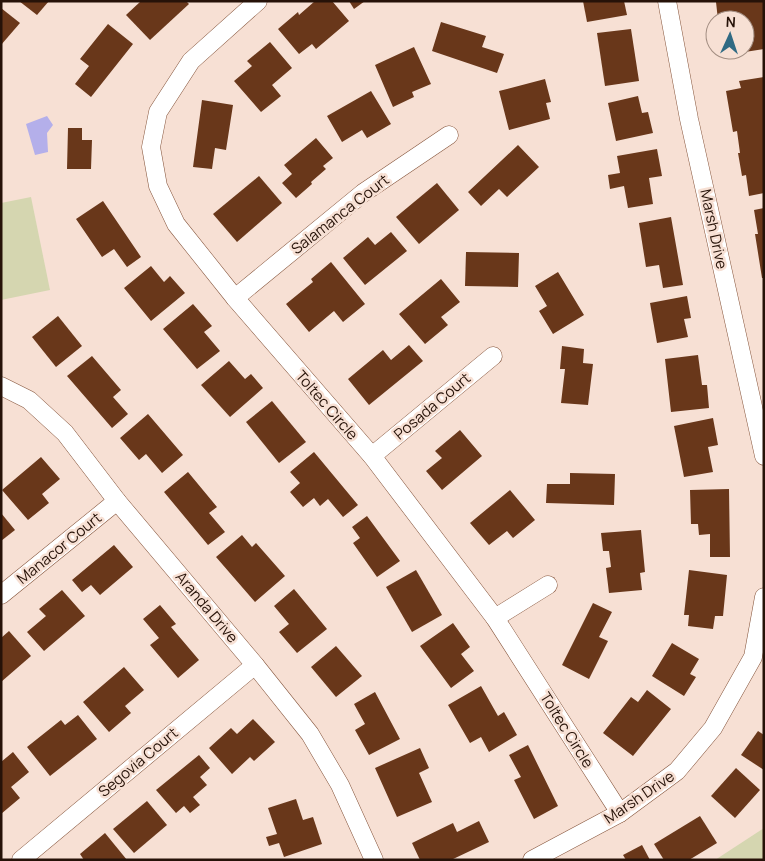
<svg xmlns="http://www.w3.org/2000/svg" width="765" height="861" viewBox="0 0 765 861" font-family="Manrope,sans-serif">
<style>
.green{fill:#d5d6b0}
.water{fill:#b4afea}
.building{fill:#69371a}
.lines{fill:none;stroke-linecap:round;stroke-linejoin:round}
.street-casing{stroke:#85543b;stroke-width:19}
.street{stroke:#fff;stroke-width:18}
.labels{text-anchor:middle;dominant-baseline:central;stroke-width:5;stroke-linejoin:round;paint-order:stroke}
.street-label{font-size:15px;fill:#261208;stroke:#f7e0d4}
</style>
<rect width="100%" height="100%" fill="#f7e0d4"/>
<!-- green -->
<g class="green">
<polygon points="31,197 50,290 1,300 1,203"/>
<polygon points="764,828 764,860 715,860"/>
</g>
<!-- water -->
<polygon class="water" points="47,116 53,125 47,133 48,152 35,155 26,124"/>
<!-- building -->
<g class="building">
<polygon points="19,1 49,1 37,15"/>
<polygon points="141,1 186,1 189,4 150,40 126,15"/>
<polygon points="315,1 332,1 349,21 316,49 312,44 299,54 278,29 298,12 299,15"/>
<polygon points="349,1 365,1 354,9"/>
<polygon points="583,1 624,1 627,15 587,22"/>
<polygon points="723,1 764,1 764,49 732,54 731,50 745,50 745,20 718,20 716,2"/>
<polygon points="1,8 20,23 1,45"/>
<polygon points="441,22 486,36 482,47 504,54 497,73 432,51"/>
<polygon points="108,24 133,44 91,97 75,84 89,66 80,59"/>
<polygon points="631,29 639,81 605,86 597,33"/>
<polygon points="270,42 292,68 272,85 281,96 261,112 234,81 252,66 247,61"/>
<polygon points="414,47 431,84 412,92 414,97 393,107 375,65"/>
<polygon points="764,77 764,193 749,196 746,175 742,176 738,153 740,153 737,131 733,132 726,91 741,88 739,81"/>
<polygon points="545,79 551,102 546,103 550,119 509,130 499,91"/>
<polygon points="371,91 391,124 367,138 362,130 342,142 327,116"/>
<polygon points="638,96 642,113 648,112 653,133 616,141 608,103"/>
<polygon points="202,100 233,105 226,150 215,148 212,169 193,167"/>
<polygon points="68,128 82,128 82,140 92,140 91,169 67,169"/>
<polygon points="316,138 333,158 323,166 326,169 311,182 312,184 296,198 282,183 292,174 284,165"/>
<polygon points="518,145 539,167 507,197 499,189 481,206 468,192"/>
<polygon points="657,149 662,176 649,178 653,204 628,208 624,186 610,189 608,175 620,173 617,156"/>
<polygon points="259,176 282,203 237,242 213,214"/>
<polygon points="437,183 459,210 419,244 396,217"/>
<polygon points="103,201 141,257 127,267 114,249 102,257 76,219"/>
<polygon points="764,208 764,278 762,278 755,234 758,234 754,210"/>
<polygon points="671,217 683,285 663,288 659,265 646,267 639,223"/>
<polygon points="391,232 407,251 365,285 343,258 368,237 375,245"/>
<polygon points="466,252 519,253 518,287 465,286"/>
<polygon points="331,262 365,304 343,322 334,311 309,332 286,304 313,282 311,279"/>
<polygon points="151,266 164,282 170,276 185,293 151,321 124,288"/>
<polygon points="558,272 584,315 553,334 539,311 547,306 535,286"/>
<polygon points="441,279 460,302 441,317 448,325 425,344 399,314"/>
<polygon points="687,296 691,318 684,319 688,337 657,343 650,303"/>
<polygon points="193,304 212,326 204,332 220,351 197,369 163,329"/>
<polygon points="58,316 82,346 56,367 32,337"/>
<polygon points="409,345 423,361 369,405 348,379 383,350 391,360"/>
<polygon points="562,346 584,349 583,363 593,364 588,405 561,403 565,369 560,369"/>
<polygon points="698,355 702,385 707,385 709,408 671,412 665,359"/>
<polygon points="92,356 121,390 113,397 128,414 112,428 67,376"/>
<polygon points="229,361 245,379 251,374 263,388 230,417 201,385"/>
<polygon points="272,401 306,442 279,463 246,422"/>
<polygon points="148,414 183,455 162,473 146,454 139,460 120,438"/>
<polygon points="713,418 718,445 708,447 713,472 684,477 674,426"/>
<polygon points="460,430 482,456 442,490 426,471 442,458 435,451"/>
<polygon points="314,452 358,505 343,517 328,499 320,506 314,498 303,507 290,492 300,483 290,472"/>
<polygon points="41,457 60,479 42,494 49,503 28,520 2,490"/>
<polygon points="188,472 217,507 209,513 225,532 208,545 164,492"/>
<polygon points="570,473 615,474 614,505 546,503 547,484 570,484"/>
<polygon points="729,489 730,557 710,557 710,534 699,535 698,524 691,524 690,490"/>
<polygon points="510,490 535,520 513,538 507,531 489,545 470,523"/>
<polygon points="1,513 15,530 1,541"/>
<polygon points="367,516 400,561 377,577 353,543 360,538 352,527"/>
<polygon points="641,530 645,572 640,573 642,590 609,593 606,568 611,567 609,551 603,551 601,533"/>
<polygon points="242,535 252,547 256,543 285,576 255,602 216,557"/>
<polygon points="114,545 133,567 100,595 91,585 82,592 72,580"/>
<polygon points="416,570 442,615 412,632 386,587"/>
<polygon points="689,570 727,575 723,616 715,616 713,629 688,626 689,615 684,615"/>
<polygon points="294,589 327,629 297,653 279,632 289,624 274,606"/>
<polygon points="62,590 85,616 44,651 27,632 46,616 39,609"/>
<polygon points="593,603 612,612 599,637 608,641 589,679 562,665"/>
<polygon points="160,605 176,624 171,627 199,660 178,678 150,645 159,638 143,619"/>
<polygon points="453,623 470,647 461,654 474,671 451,688 420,646"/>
<polygon points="9,631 31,656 1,682 1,638"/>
<polygon points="672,643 699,659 690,674 696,677 684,696 652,676"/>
<polygon points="336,646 362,676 336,697 311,667"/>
<polygon points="124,667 144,690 125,706 131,713 109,732 83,702"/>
<polygon points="481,686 498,716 504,712 517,735 489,752 481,737 470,743 448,705"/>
<polygon points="647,690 671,709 633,756 603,733 631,697 638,702"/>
<polygon points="375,692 400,739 369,755 355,730 365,724 354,704"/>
<polygon points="78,715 97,739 50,776 27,747 61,720 65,725"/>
<polygon points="253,719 275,742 254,761 250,757 232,774 209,748 231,728 237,734"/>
<polygon points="758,731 764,735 764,770 741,755"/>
<polygon points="528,745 558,806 534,819 514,780 521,777 509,755"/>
<polygon points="420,748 429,768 419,773 432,802 397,817 375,768"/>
<polygon points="13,752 29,772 11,787 20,798 1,814 1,762"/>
<polygon points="199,755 210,768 200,777 207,785 193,797 200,805 190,813 184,806 176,813 156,790"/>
<polygon points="736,768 760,790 735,818 711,796"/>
<polygon points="296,799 303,820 313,817 322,844 284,857 279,843 269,846 266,837 277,834 268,808"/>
<polygon points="147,801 167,825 134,853 113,829"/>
<polygon points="700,816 717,843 689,860 664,860 654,844"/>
<polygon points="479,821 489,842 451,860 420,860 412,843 453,823 457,832"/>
<polygon points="105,833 127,860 84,860 80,854"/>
<polygon points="642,845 650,860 626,860 623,855"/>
</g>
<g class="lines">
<!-- street casing -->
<g class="street-casing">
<g id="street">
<polyline points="258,1 191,61 158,112 151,147 158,186 176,224 235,298 372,456 495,618 620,813"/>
<polyline points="667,1 689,119 764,456"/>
<polyline points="235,298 363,193 449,135"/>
<polyline points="1,386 29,400 65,433 117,501 255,665 310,734 340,785 374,860"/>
<polyline points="372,456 493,356"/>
<polyline points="1,595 117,501"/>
<polyline points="495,618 548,585"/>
<polyline points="21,860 255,665"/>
<polyline points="532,860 620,813 677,771 713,728 753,657 764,597"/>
</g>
</g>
<!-- street -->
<use href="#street" class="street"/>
</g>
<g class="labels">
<!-- street labels -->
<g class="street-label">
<text transform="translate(340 214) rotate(-38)">Salamanca Court</text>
<text transform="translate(714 229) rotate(78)">Marsh Drive</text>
<text transform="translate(327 405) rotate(49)">Toltec Circle</text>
<text transform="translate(432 406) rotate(-40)">Posada Court</text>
<text transform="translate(59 548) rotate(-39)">Manacor Court</text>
<text transform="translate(207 607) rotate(50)">Aranda Drive</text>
<text transform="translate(567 730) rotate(58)">Toltec Circle</text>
<text transform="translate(138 762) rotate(-40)">Segovia Court</text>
<text transform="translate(639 797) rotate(-34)">Marsh Drive</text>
</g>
</g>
<!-- border -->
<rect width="765" height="861" fill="none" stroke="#261208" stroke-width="5"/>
<!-- north arrow -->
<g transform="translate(730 35) rotate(3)"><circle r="24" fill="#f7e0d4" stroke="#a38e82"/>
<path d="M0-4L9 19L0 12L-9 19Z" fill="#306a83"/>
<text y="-8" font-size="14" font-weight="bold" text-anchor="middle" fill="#261208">N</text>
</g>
</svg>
